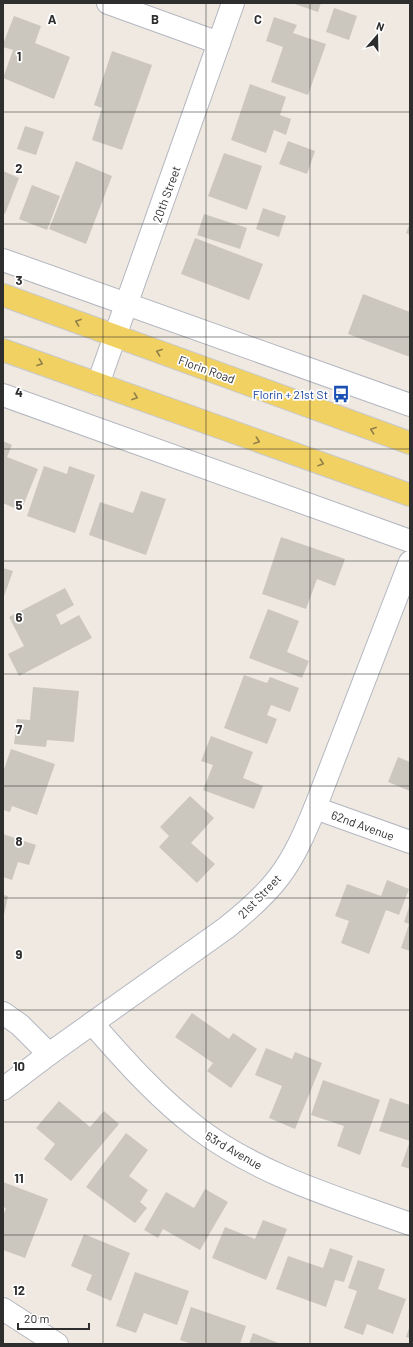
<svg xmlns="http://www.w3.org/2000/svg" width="413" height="1347" viewBox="0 0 413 1347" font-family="Barlow,sans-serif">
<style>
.building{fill:#cbc7bf}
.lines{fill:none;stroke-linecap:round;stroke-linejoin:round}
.minor-casing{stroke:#b4b7c1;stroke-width:24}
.primary-casing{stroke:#c9c9c9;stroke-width:24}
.minor{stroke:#fff;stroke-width:22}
.primary{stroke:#f2d163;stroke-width:22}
.oneway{stroke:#908048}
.grid{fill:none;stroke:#2e2e2e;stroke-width:1;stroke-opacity:0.55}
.labels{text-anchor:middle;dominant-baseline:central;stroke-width:3.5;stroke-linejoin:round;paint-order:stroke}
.street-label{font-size:12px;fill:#2e2e2e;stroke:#fff}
.transit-label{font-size:12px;fill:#164399;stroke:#fff;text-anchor:end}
.grid-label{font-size:13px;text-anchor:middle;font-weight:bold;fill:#2e2e2e;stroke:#fff;stroke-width:3.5;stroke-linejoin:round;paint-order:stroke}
</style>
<rect width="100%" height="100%" fill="#efe9e1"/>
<!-- building -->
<g class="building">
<polygon points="292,3 321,3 318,12"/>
<polygon points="334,8 357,16 349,40 326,32"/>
<polygon points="14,16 41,26 35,43 70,57 54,99 3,78 13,50 3,47 3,44"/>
<polygon points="274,17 297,25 293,33 326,44 308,95 271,82 283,47 266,41"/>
<polygon points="112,51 152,65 122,150 92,140 102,108 94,105"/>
<polygon points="250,84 286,97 280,115 291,119 286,135 274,130 266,153 231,140"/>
<polygon points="25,126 44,132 36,155 17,149"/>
<polygon points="288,141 315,151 307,174 279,164"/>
<polygon points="224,153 262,166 247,210 208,196"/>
<polygon points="76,161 112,176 86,244 49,229"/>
<polygon points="3,171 19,178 5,214 3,213"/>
<polygon points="32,185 60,196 47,230 19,219"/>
<polygon points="263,208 286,216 279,237 256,229"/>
<polygon points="204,214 247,228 240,249 197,235"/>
<polygon points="410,223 410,235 406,233"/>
<polygon points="195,238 263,264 249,300 181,274"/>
<polygon points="363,294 410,312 410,357 348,334"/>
<polygon points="3,441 12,445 7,457 38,469 21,511 3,503"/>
<polygon points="44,466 67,474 69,466 95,475 75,533 27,516"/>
<polygon points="141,491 166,499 146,555 89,535 100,502 133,513"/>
<polygon points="281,537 345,559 335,586 317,579 306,609 262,594"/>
<polygon points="3,568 13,571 3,599"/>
<polygon points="65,588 74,605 56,615 61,625 79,615 92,638 19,676 8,654 24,646 9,617"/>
<polygon points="268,609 299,621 287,652 309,661 302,678 249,658"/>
<polygon points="244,675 267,683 270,677 299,688 290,712 271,705 267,715 277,719 267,744 224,728"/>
<polygon points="33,687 79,691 74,742 47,740 46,747 14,744 17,719 30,720"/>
<polygon points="211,736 253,752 243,778 263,786 254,809 203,790 213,765 201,761"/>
<polygon points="11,749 55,764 37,815 12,806 10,812 3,810 3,772"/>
<polygon points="398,757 410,762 410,791 388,782"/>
<polygon points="190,796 214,818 191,843 215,864 197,883 159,847 169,836 160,827"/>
<polygon points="3,834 36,845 29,865 18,862 12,880 3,877"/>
<polygon points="387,880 409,889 399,915 386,910 369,954 341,943 349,921 335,916 347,884 381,896"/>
<polygon points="3,895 8,896 4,915 3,914"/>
<polygon points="410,904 410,951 401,948 409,924 404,922"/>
<polygon points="192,1013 229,1039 233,1033 257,1049 231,1088 207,1071 213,1063 175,1037"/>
<polygon points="266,1048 292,1059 295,1052 322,1063 295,1129 269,1118 282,1086 255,1075"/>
<polygon points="323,1080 380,1100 360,1155 337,1146 344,1126 311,1115"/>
<polygon points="390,1098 410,1105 410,1169 401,1166 410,1141 379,1131"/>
<polygon points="59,1101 90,1127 104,1111 119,1124 71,1181 44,1159 55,1144 36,1128"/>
<polygon points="126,1133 148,1150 129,1176 148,1190 140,1202 147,1208 135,1223 86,1187"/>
<polygon points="3,1182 48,1199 25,1258 3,1250 3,1216 6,1208 3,1207"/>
<polygon points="205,1189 228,1202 200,1250 163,1229 158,1238 144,1230 166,1192 194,1208"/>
<polygon points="263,1220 287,1229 266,1280 212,1258 225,1227 255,1239"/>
<polygon points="84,1234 130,1253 111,1301 86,1290 92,1275 71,1266"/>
<polygon points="330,1248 353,1256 344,1282 335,1280 326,1307 276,1289 288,1256 323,1268"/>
<polygon points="358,1260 385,1269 378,1289 406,1299 393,1334 367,1324 363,1335 344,1328 357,1291 348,1288"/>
<polygon points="135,1272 189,1291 177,1325 144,1313 136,1333 116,1326"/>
<polygon points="191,1307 246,1326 240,1344 192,1344 180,1340"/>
<polygon points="410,1325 410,1338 406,1337"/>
<polygon points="253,1333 281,1344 249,1344"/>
</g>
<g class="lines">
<!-- minor casing -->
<g class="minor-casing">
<g id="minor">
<polyline points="108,3 219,43"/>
<polyline points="3,260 410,405"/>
<polyline points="98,384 233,3"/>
<polyline points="3,395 410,541"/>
<polyline points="315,808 410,842"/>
<polyline points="3,1013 20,1025 49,1054"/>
<path d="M92,1023C126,1062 159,1099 200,1130C262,1176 338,1198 410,1224"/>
<path d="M3,1089L49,1054L226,928C245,913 264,897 279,877C295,856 305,832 315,808L410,562"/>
<polyline points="3,1309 57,1344"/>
</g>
</g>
<!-- primary casing -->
<g class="primary-casing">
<g id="primary">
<polyline points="3,295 410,443"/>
<polyline points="3,350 410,495"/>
</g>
</g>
<!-- minor -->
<use href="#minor" class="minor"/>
<!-- primary -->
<use href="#primary" class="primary"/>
</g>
<!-- one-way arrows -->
<defs><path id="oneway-chevron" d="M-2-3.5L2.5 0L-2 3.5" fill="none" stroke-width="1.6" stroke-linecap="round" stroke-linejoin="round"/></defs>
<g class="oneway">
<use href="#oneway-chevron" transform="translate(78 322) rotate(-160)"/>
<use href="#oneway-chevron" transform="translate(159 352) rotate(-160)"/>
<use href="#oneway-chevron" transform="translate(40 363) rotate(20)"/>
<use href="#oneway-chevron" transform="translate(135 397) rotate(20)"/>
<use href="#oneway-chevron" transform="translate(373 430) rotate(-160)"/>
<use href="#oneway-chevron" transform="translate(257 441) rotate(20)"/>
<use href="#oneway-chevron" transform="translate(321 463) rotate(19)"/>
</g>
<!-- grid -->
<path class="grid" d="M103,3V1344M206,3V1344M310,3V1344M3,112H410M3,224H410M3,337H410M3,449H410M3,561H410M3,674H410M3,786H410M3,898H410M3,1010H410M3,1122H410M3,1235H410"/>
<!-- icons -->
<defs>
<g id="bus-bare" transform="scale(1.38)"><path d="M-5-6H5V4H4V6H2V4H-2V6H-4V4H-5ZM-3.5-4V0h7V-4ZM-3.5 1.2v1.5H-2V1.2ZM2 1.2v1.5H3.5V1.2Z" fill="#1a4fb4" stroke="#fff" stroke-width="2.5" paint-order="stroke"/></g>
</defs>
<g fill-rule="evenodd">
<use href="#bus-bare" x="341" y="394"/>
</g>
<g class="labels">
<!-- street labels -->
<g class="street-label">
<text transform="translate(166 194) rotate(-70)">20th Street</text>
<text transform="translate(207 369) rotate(20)">Florin Road</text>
<text transform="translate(363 825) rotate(20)">62nd Avenue</text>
<text transform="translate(259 896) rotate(-46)">21st Street</text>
<text transform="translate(234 1150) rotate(30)">63rd Avenue</text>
</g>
<!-- transit labels -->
<g class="transit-label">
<text x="328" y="394">Florin + 21st St</text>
</g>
</g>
<g class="grid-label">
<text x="52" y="24">A</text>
<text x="155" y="24">B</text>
<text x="258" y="24">C</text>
<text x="19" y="61">1</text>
<text x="19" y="173">2</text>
<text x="19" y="285">3</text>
<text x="19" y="397">4</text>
<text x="19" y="510">5</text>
<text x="19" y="622">6</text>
<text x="19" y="734">7</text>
<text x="19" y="846">8</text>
<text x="19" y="959">9</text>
<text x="19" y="1071">10</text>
<text x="19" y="1183">11</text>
<text x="19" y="1295">12</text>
</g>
<!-- border -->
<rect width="413" height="1347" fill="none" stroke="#2e2e2e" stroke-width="8"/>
<!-- north arrow -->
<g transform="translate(377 36) rotate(20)" stroke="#ffffff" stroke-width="3" paint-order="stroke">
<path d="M0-3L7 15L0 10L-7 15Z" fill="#2e2e2e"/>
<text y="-6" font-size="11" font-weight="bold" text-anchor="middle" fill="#2e2e2e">N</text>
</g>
<!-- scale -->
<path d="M18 1323v6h71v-6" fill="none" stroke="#2e2e2e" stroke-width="2"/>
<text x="24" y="1323" font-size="12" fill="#2e2e2e" stroke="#ffffff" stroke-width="3" paint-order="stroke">20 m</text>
</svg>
